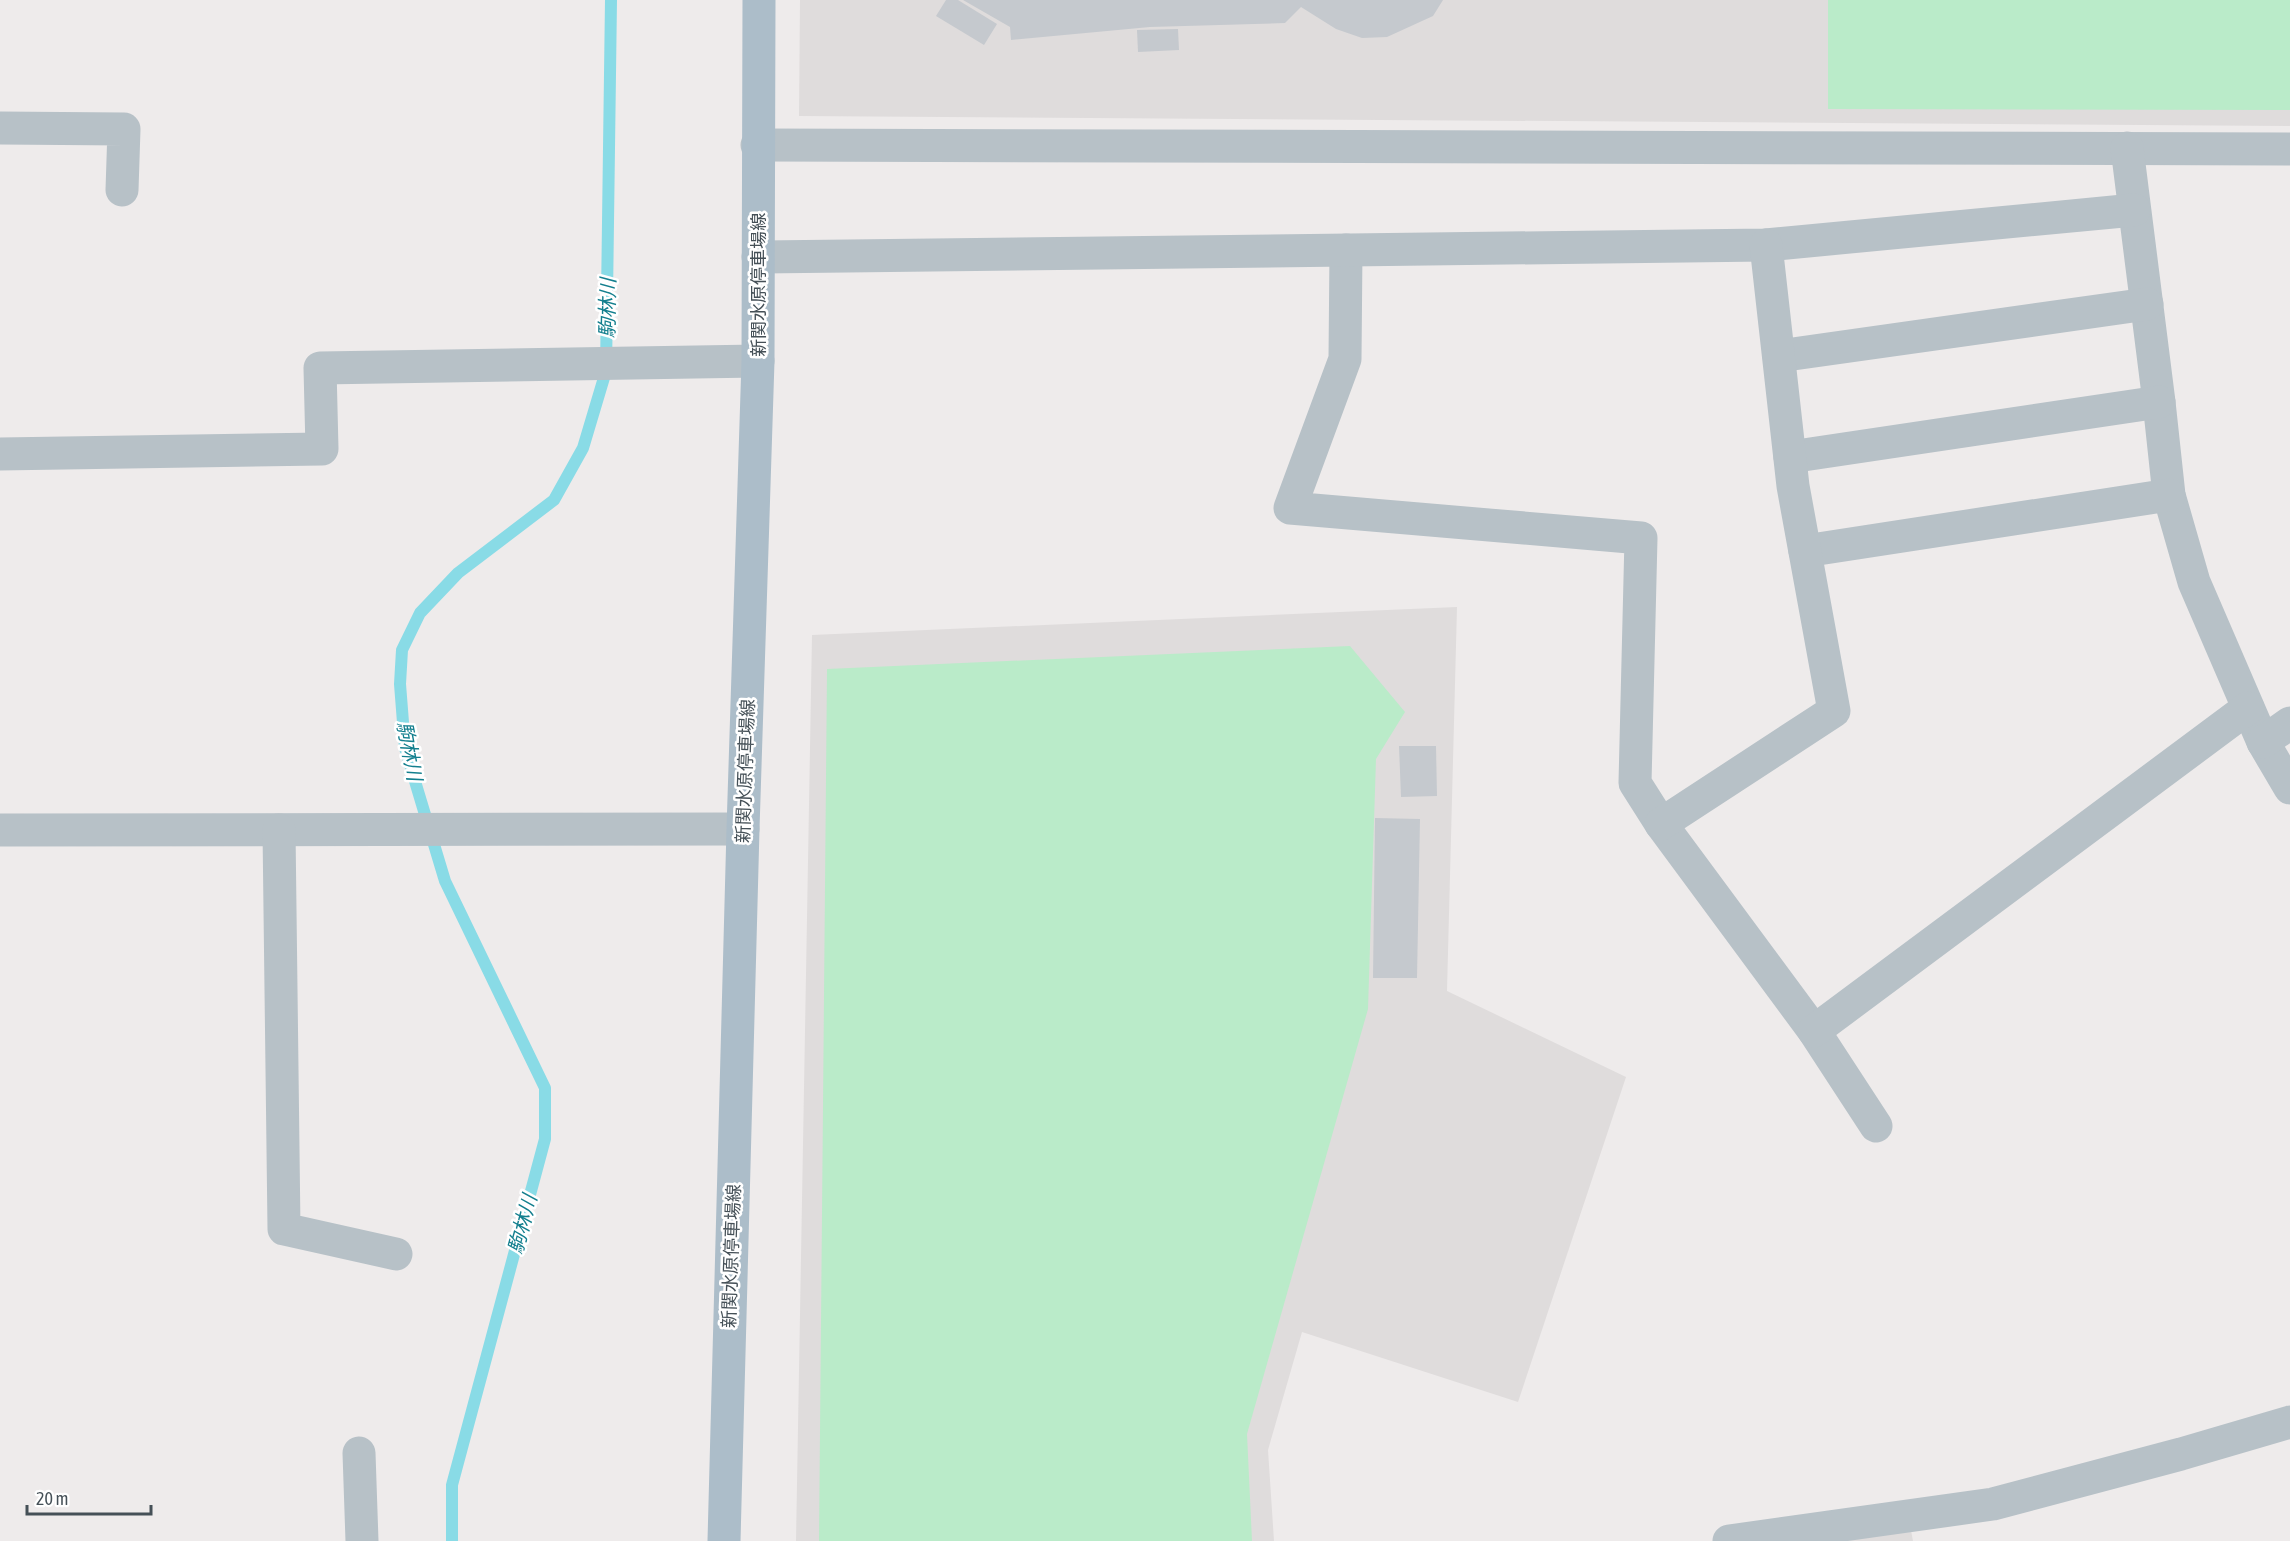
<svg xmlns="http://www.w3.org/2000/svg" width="2290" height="1541" viewBox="0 0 2290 1541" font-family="'Asap Condensed','Noto Sans JP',sans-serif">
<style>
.education{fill:#dfdcdc}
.green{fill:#baebc9}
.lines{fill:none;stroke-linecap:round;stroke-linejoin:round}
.stream{stroke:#89dbe6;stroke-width:12}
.building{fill:#c5c9ce}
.minor{stroke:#b7c1c7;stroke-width:33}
.major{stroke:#acbdc9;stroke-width:33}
.labels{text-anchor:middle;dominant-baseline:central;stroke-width:5;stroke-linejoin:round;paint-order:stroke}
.street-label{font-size:18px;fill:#455057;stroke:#fff}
.water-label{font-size:20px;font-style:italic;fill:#137f8e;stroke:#fff}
</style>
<rect width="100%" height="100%" fill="#eeebeb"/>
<!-- education -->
<g class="education">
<polygon points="800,0 2290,0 2290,126 799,116"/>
<polygon points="1457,607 1447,991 1626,1077 1518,1402 1302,1332 1268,1450 1274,1541 796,1541 812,635"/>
<polygon points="1910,1525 1913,1541 1798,1541"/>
</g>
<!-- green -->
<g class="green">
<polygon points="1828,0 2290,0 2290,110 1828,109"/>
<polygon points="1350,646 1405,712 1376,759 1368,1009 1247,1434 1252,1541 819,1541 827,669"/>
</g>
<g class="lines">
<!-- stream -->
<polyline class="stream" points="452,1541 452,1485 545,1139 545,1088 445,881 405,748 400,684 402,650 420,613 458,573 554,500 583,448 606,371 611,0"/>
</g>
<!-- building -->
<g class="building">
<polygon points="946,0 958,0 997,24 984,45 936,16"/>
<polygon points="963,0 1443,0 1433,16 1387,37 1362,38 1336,29 1301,7 1285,23 1150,27 1011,40 1010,27"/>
<polygon points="1178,29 1179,50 1138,52 1137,30"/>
<polygon points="1399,746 1436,746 1437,796 1401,797"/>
<polygon points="1375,818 1420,819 1417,978 1373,978"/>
</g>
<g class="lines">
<!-- minor -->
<g class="minor">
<polyline points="0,128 124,129 122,190"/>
<polyline points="757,145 2290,149"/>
<polyline points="2127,148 2159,402 2169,495 2194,582 2263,742 2290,788"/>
<polyline points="1346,250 1345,359 1290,508 1641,538 1635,783 1661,824 1814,1031 1876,1126"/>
<polyline points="758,257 1766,245 2134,210"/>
<polyline points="1779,356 2147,304"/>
<polyline points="0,454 322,449 320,368 758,361"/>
<polyline points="1790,457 2159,402"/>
<polyline points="1805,551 2169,495"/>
<polyline points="2263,742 2290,723"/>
<polyline points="1661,824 1834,711 1793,486 1766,245"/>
<polyline points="0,830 743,829"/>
<polyline points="279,830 284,1229 396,1254"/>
<polyline points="1814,1031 2248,708"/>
<polyline points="359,1453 362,1541"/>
<polyline points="1729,1541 1993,1504 2181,1454 2290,1422"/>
</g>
<!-- major -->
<polyline class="major" points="724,1541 743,829 758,361 759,0"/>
</g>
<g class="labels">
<!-- street labels -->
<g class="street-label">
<text transform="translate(758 285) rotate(-90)">新関水原停車場線</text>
<text transform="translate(745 771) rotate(-88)">新関水原停車場線</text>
<text transform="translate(731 1256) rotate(-88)">新関水原停車場線</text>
</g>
<!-- water labels -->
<g class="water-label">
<text transform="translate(607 308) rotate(-89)">駒林川</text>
<text transform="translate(410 751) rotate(79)">駒林川</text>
<text transform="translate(522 1224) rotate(-75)">駒林川</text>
</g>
</g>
<!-- scale -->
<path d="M27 1505v9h124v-9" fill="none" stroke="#455057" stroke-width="3"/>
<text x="36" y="1505" font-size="18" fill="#455057" stroke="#ffffff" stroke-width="4.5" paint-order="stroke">20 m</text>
</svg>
